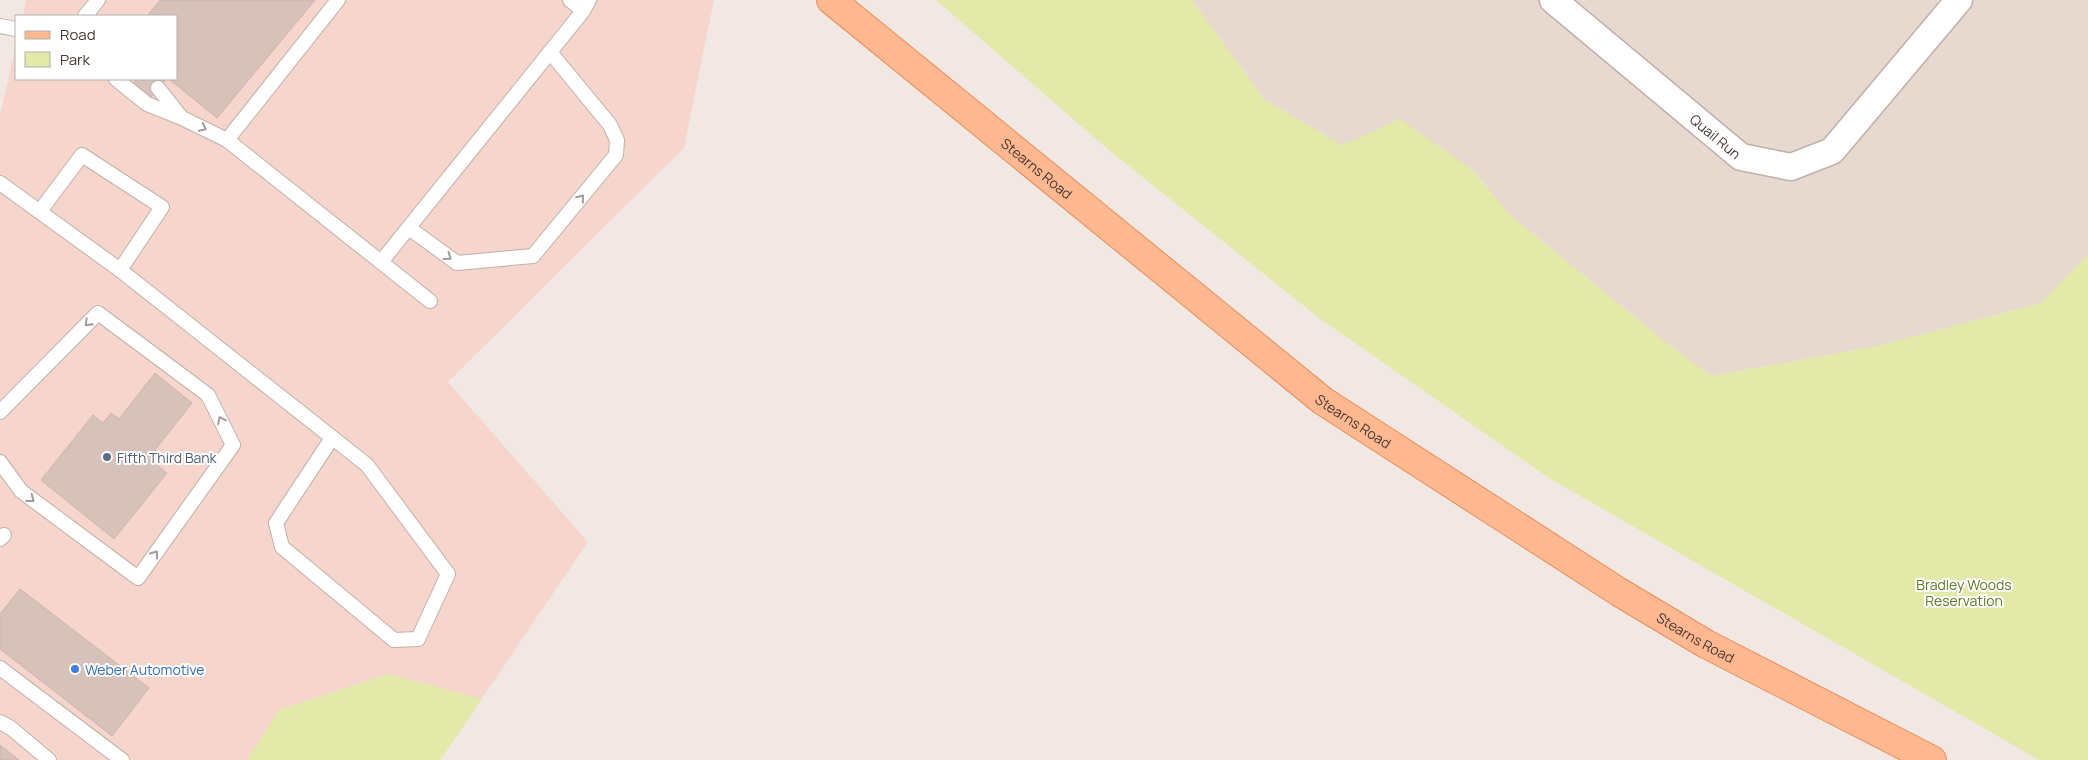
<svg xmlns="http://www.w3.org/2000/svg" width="2088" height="760" viewBox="0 0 2088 760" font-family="Manrope,sans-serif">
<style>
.residential{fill:#e7d8d0}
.commercial{fill:#f6d6cc}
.green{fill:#e2e9a9}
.building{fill:#d7c2bb;stroke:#cfb4ab}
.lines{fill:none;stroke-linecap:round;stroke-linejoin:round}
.service-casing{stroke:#c1b0a8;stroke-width:16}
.minor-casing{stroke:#c1b0a8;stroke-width:29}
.primary-casing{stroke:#e98d5a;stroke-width:30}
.service{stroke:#fff;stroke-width:14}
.minor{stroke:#fff;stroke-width:26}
.primary{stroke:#ffb88f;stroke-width:28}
.oneway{stroke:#a29b99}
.service-dot{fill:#5c6f8a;stroke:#fff;stroke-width:2}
.shop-dot{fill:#3f7fe0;stroke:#fff;stroke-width:2}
.labels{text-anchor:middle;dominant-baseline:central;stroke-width:4;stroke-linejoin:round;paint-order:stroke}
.street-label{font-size:14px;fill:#443733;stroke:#fff}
.service-label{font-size:14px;fill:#4e5e75;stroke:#fff;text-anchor:start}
.park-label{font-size:14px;fill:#617824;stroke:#fff}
.shop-label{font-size:14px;fill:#366cbe;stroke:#fff;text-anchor:start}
</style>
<rect width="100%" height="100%" fill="#f2e8e3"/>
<!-- residential -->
<polygon class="residential" points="1192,0 2088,0 2088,254 2041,303 1877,346 1711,376 1663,340 1509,214 1473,170 1342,145 1264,99"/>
<!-- commercial -->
<polygon class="commercial" points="26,0 714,0 684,148 448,382 588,542 440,760 0,760 0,116 16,44 16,79 176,79 176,16 23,16"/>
<!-- green -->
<g class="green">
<polygon points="936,0 1192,0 1264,99 1342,145 1400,119 1473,170 1509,214 1663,340 1711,376 1877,346 2041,303 2088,254 2088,760 2039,760 1549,478 1319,318 1111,152"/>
<polygon points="389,674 482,699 440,760 247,760 279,710"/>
</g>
<!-- building -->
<g class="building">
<polygon points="160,0 315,0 217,118 169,79 176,79 176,16 147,16"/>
<polygon points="137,79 166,79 149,99 132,85"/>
<polygon points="155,373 192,403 155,450 159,453 152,461 167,473 114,539 41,480 93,415 103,423 111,413 119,419"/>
<polygon points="20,589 149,688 112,736 0,649 0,614"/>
<polygon points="0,745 19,760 0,760"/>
</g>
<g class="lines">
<!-- service casing -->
<g class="service-casing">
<g id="service">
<polyline points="570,0 583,11"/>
<polyline points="85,16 98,0"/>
<polyline points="0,26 16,29"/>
<polyline points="116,79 147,104 182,118 227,140 430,301"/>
<polyline points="158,88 181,117"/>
<polyline points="227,140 338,0"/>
<polyline points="0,183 120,270 367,465 448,574 418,639 394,640 282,547 276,523 332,438"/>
<polyline points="40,211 82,155 162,207 120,270"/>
<polyline points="409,228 457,263 533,256 616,155 617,140 610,125 550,52"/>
<polyline points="381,262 583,11 589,0"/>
<polyline points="0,412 98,313 208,395 233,445 138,578 21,491 0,462"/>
<polyline points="0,539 4,535"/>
<polyline points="0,668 122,760"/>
<polyline points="0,722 11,728 49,760"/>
</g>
</g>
<!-- minor casing -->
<g class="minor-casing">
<g id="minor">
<path id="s1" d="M1553,0L1741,157L1791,167L1832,151L1959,0"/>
</g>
</g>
<!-- primary casing -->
<g class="primary-casing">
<g id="primary">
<path id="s2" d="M831,0L1323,401L1619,592L1706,644L1932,760"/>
</g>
</g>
<!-- service -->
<use href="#service" class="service"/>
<!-- minor -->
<use href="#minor" class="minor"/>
<!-- primary -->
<use href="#primary" class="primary"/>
</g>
<!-- one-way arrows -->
<defs><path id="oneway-chevron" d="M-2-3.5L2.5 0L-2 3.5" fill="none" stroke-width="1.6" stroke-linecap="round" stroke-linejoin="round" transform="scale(1.25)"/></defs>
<g class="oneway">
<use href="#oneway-chevron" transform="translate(203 128) rotate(26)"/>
<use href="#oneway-chevron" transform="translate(581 198) rotate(-51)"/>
<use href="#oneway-chevron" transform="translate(448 257) rotate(36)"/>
<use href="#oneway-chevron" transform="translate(88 323) rotate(135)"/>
<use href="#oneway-chevron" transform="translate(221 420) rotate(-116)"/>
<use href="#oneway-chevron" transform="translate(31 499) rotate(37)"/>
<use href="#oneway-chevron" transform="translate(155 554) rotate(-54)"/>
</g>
<!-- markers -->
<circle class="service-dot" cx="107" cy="457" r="5"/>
<circle class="shop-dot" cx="75" cy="669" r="5"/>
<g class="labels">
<!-- street labels -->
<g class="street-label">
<text stroke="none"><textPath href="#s1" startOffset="212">Quail Run</textPath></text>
<text stroke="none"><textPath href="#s2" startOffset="266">Stearns Road</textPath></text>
<text stroke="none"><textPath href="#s2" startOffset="671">Stearns Road</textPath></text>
<text stroke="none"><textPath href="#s2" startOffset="1076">Stearns Road</textPath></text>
</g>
<!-- service labels -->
<g class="service-label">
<text x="117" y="457">Fifth Third Bank</text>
</g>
<!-- park labels -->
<g class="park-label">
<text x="1964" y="584">Bradley Woods<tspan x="1964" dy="16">Reservation</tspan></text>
</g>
<!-- shop labels -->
<g class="shop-label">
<text x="85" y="669">Weber Automotive</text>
</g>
</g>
<!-- legend -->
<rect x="15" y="15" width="162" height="65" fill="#ffffff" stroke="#b4afad"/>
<rect x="25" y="31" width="25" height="8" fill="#ffb88f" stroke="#b4afad"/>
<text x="60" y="40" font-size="15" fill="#443733">Road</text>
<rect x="25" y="52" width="25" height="15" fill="#e2e9a9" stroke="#b4afad"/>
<text x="60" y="65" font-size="15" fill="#443733">Park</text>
</svg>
